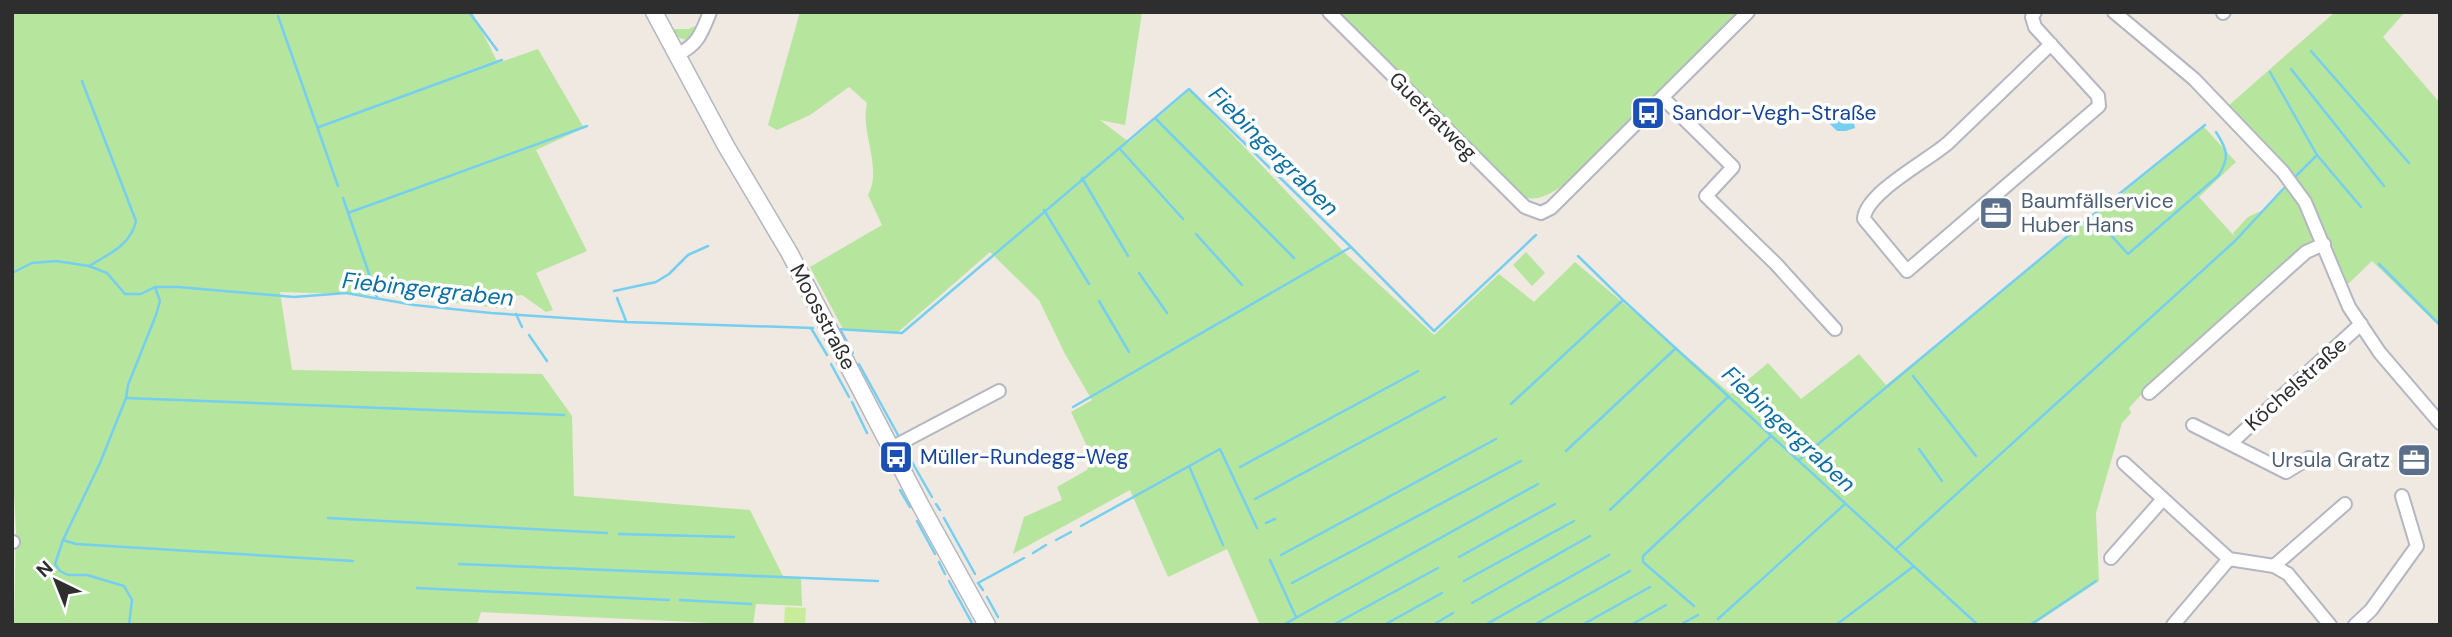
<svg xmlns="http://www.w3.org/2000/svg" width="2452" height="637" viewBox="0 0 2452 637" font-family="'DM Sans',sans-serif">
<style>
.green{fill:#b6e59e}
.pitch{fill:#c9ec9a}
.water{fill:#75cff0}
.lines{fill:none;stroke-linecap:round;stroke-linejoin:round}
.stream{stroke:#75cff0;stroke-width:2.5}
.street-casing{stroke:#b4b7c1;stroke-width:16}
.secondary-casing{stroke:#b4b7c1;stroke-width:19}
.street{stroke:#fff;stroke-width:12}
.secondary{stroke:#fff;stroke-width:16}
.labels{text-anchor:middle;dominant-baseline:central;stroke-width:7;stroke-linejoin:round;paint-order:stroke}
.transit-label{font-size:21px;fill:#164399;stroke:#fff;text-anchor:start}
.street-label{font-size:21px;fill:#2e2e2e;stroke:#fff}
.service-label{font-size:21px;fill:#4e5e75;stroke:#fff;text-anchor:start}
.water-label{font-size:23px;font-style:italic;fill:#0d6fa3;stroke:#fff}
</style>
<rect width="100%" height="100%" fill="#efe9e1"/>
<!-- green -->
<g class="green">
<polygon points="12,12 472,12 498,63 538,49 584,128 536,150 587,251 536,273 553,310 546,312 522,295 513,296 510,309 380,295 280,292 292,370 542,374 572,416 574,496 750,510 783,576 801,579 802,606 756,604 753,625 481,612 477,625 14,625 16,531 12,453"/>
<path d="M800,12H1142L1125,125L1100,120L1129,142L1190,90L1345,253L1434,335L1499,274L1534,302L1575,262L1731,394L1768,363L1801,399L1859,354L1886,385L2204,127L2236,162L2199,197L2234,236L2233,233L2248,217L2263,210L2291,179L2227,107L2335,12H2405L2383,37L2440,103V327L2372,261L2345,287L2325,235L2149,386L2129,408L2131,413L2122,423L2096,513L2099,581L2033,625H1260L1227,549L1168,577L1130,490L1013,554L1024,517L1062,500L1057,487L1087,470L1092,457L1071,412L1092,400L1065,354L1039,300L990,252L897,333L843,329L810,267L882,225L868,195C883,168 860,133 867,103L849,87L810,115L777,130L768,125Z"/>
<path d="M1340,12H1738L1563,186C1549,194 1538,202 1522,197Z"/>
<polygon points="701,24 696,34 686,40 675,36 671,29 688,29"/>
<polygon points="1526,252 1545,273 1532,286 1513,265"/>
</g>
<!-- pitch -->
<polygon class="pitch" points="785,607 806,608 805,625 784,625"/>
<!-- water -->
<polygon class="water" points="1841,110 1854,123 1855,128 1846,131 1837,131 1829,123"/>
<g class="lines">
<!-- stream -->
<g class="stream">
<polyline points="469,12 497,50"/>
<polyline points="278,16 338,186"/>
<polyline points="2311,51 2409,163"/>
<polyline points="2291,69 2384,186"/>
<polyline points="2270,72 2317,155 2361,207"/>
<path d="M82,81L136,221C131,245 109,254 89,266"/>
<polyline points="1156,119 1294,258"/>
<polyline points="319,127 502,60"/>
<polyline points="1120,149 1183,219"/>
<polyline points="1082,178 1128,256"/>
<polyline points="2294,178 2317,155"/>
<polyline points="343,198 377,297"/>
<polyline points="1044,210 1089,284"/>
<polyline points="348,213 587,126"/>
<path d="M2099,222L2128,254L2219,175C2230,157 2227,149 2216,132"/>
<polyline points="1196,234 1242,285"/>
<polyline points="1578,256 1623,300 1978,625"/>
<polyline points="2379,264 2440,325"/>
<polyline points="12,273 32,263 56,261 89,266 107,273 125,294 141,294 155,287 178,287 294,297 346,293 414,305 491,313 626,322 813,328"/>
<polyline points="1139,273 1167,313"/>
<polyline points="614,291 656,282 669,274 688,255 708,246"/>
<polyline points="617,298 626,321"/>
<polyline points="1099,301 1129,352"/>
<polyline points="516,314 522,327"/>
<polyline points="811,328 827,355"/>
<polyline points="836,329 902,333 1189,89 1351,247 1434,331 1536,235"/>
<polyline points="840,329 853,353"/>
<polyline points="529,335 547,361"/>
<polyline points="831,364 849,397"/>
<polyline points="859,364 898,435"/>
<polyline points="1913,376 1976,456"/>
<polyline points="126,398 564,415"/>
<polyline points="852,402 867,433"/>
<polyline points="1511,404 1623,300"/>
<polyline points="1073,407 1351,247"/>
<polyline points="1919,449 1942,481"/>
<polyline points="905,450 932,497"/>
<polyline points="1566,451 1676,348"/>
<polyline points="1799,460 2093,215 2205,125"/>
<polyline points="1189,466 1223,545"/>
<polyline points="1240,467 1418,371"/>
<polyline points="900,490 910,507"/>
<polyline points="1255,499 1445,397"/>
<polyline points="936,504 940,510"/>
<polyline points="1610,510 1729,396"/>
<polyline points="328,518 607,533"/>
<polyline points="944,518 975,574"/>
<polyline points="917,521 935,554"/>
<polyline points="1266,523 1275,519"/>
<polyline points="1081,526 1220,449 1257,528"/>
<polyline points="619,534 734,537"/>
<polyline points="63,540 76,544 353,561"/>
<polyline points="1056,540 1071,532"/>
<polyline points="1896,549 2235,241 2284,188"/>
<polyline points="1033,553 1046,545"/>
<polyline points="1281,555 1496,439"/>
<polyline points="1459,557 1555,504"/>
<polyline points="1270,560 1296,617"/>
<polyline points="939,562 945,574"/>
<polyline points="459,564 878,581"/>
<polyline points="949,581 973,625"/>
<polyline points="1464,581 1574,521"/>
<polyline points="1292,583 1521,461"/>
<polyline points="417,588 669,600"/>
<polyline points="983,590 978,583 1024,558"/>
<polyline points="987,597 998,617"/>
<polyline points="680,600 751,604"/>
<polyline points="1472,603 1590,536"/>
<polyline points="1694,606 1643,562 1643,556 1771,436"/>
<polyline points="1718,619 1845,504"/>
<polyline points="129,625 132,600 124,586 87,575 68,575 60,571 55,564 63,540 100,463 126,398 128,385 156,315 160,301 155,287"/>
<polyline points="1283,625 1538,484"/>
<polyline points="1333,625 1438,568"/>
<polyline points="1384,625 1442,593"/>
<polyline points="1433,625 1453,613"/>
<polyline points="1485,625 1609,555"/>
<polyline points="1534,625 1630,571"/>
<polyline points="1582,625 1650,587"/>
<polyline points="1631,625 1666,605"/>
<polyline points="1680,625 1698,615"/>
<polyline points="1836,625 1914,566"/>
<polyline points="2030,625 2096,581"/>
</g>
<!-- street casing -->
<g class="street-casing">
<g id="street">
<polyline points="1329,12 1525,207 1541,213 1551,208 1748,12"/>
<path d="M2035,12L2032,17L2035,27L2098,96L2099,106L1907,271L1864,219C1865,193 1929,160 1948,143L2051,44"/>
<polyline points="2114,12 2194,79 2283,172 2305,202 2349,307 2380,353 2440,423"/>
<polyline points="2223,13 2224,12"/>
<path d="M678,54C698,45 702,32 710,12"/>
<polyline points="1663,98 1733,167 1706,196 1776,264 1835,329"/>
<polyline points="2149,393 2306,252 2324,244"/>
<polyline points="2193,425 2286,472 2309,458"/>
<polyline points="2231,443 2361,324"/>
<polyline points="891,448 999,391"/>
<polyline points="2124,463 2229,559 2274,566 2288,574 2330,625"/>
<polyline points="12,542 13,542"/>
<polyline points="2111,558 2163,499"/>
<polyline points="2274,566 2345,504"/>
<polyline points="2173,625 2229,559"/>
<polyline points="2355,625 2371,610 2417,546 2402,496"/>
</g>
</g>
<!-- secondary casing -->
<g class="secondary-casing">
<polyline id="secondary" points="654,12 726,146 789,252 921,506 987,625"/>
</g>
<!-- street -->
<use href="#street" class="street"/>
<!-- secondary -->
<use href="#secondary" class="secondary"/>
</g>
<!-- icons -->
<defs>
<g id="bus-square" transform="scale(1.75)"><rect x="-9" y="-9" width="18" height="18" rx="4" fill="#1a4fb4" stroke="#fff"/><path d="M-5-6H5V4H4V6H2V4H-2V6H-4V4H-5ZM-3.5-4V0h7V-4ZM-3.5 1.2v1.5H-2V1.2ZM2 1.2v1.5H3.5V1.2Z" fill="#fff"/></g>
<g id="office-square" transform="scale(1.75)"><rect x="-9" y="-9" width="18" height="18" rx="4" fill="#5c6f8a" stroke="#fff"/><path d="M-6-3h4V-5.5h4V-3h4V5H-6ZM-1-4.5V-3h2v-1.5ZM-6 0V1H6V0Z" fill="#fff"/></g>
</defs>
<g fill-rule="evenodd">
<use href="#bus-square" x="1648" y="113"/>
<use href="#office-square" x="1996" y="213"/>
<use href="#bus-square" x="896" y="457"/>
<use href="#office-square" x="2414" y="460"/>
</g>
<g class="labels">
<!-- transit labels -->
<g class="transit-label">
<text x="1672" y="113">Sandor-Vegh-Straße</text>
<text x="920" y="457">Müller-Rundegg-Weg</text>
</g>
<!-- street labels -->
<g class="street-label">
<text transform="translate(1433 116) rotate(45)">Guetratweg</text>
<text transform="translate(823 317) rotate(62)">Moosstraße</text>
<text transform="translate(2296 384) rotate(-42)">Köchelstraße</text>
</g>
<!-- service labels -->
<g class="service-label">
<text x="2021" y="201">Baumfällservice<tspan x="2021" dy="24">Huber Hans</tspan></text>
<text x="2390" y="460" text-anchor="end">Ursula Gratz</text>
</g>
<!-- water labels -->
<g class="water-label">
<text transform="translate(1274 151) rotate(45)">Fiebingergraben</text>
<text transform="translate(428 289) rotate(6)">Fiebingergraben</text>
<text transform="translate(1789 429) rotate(43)">Fiebingergraben</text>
</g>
</g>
<!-- border -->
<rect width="2452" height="637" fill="none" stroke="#2e2e2e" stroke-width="28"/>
<!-- north arrow -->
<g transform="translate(56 581) rotate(317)" stroke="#ffffff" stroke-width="5" paint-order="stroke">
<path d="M0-5L12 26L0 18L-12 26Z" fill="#2e2e2e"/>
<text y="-10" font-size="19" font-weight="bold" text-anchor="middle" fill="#2e2e2e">N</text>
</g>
</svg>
